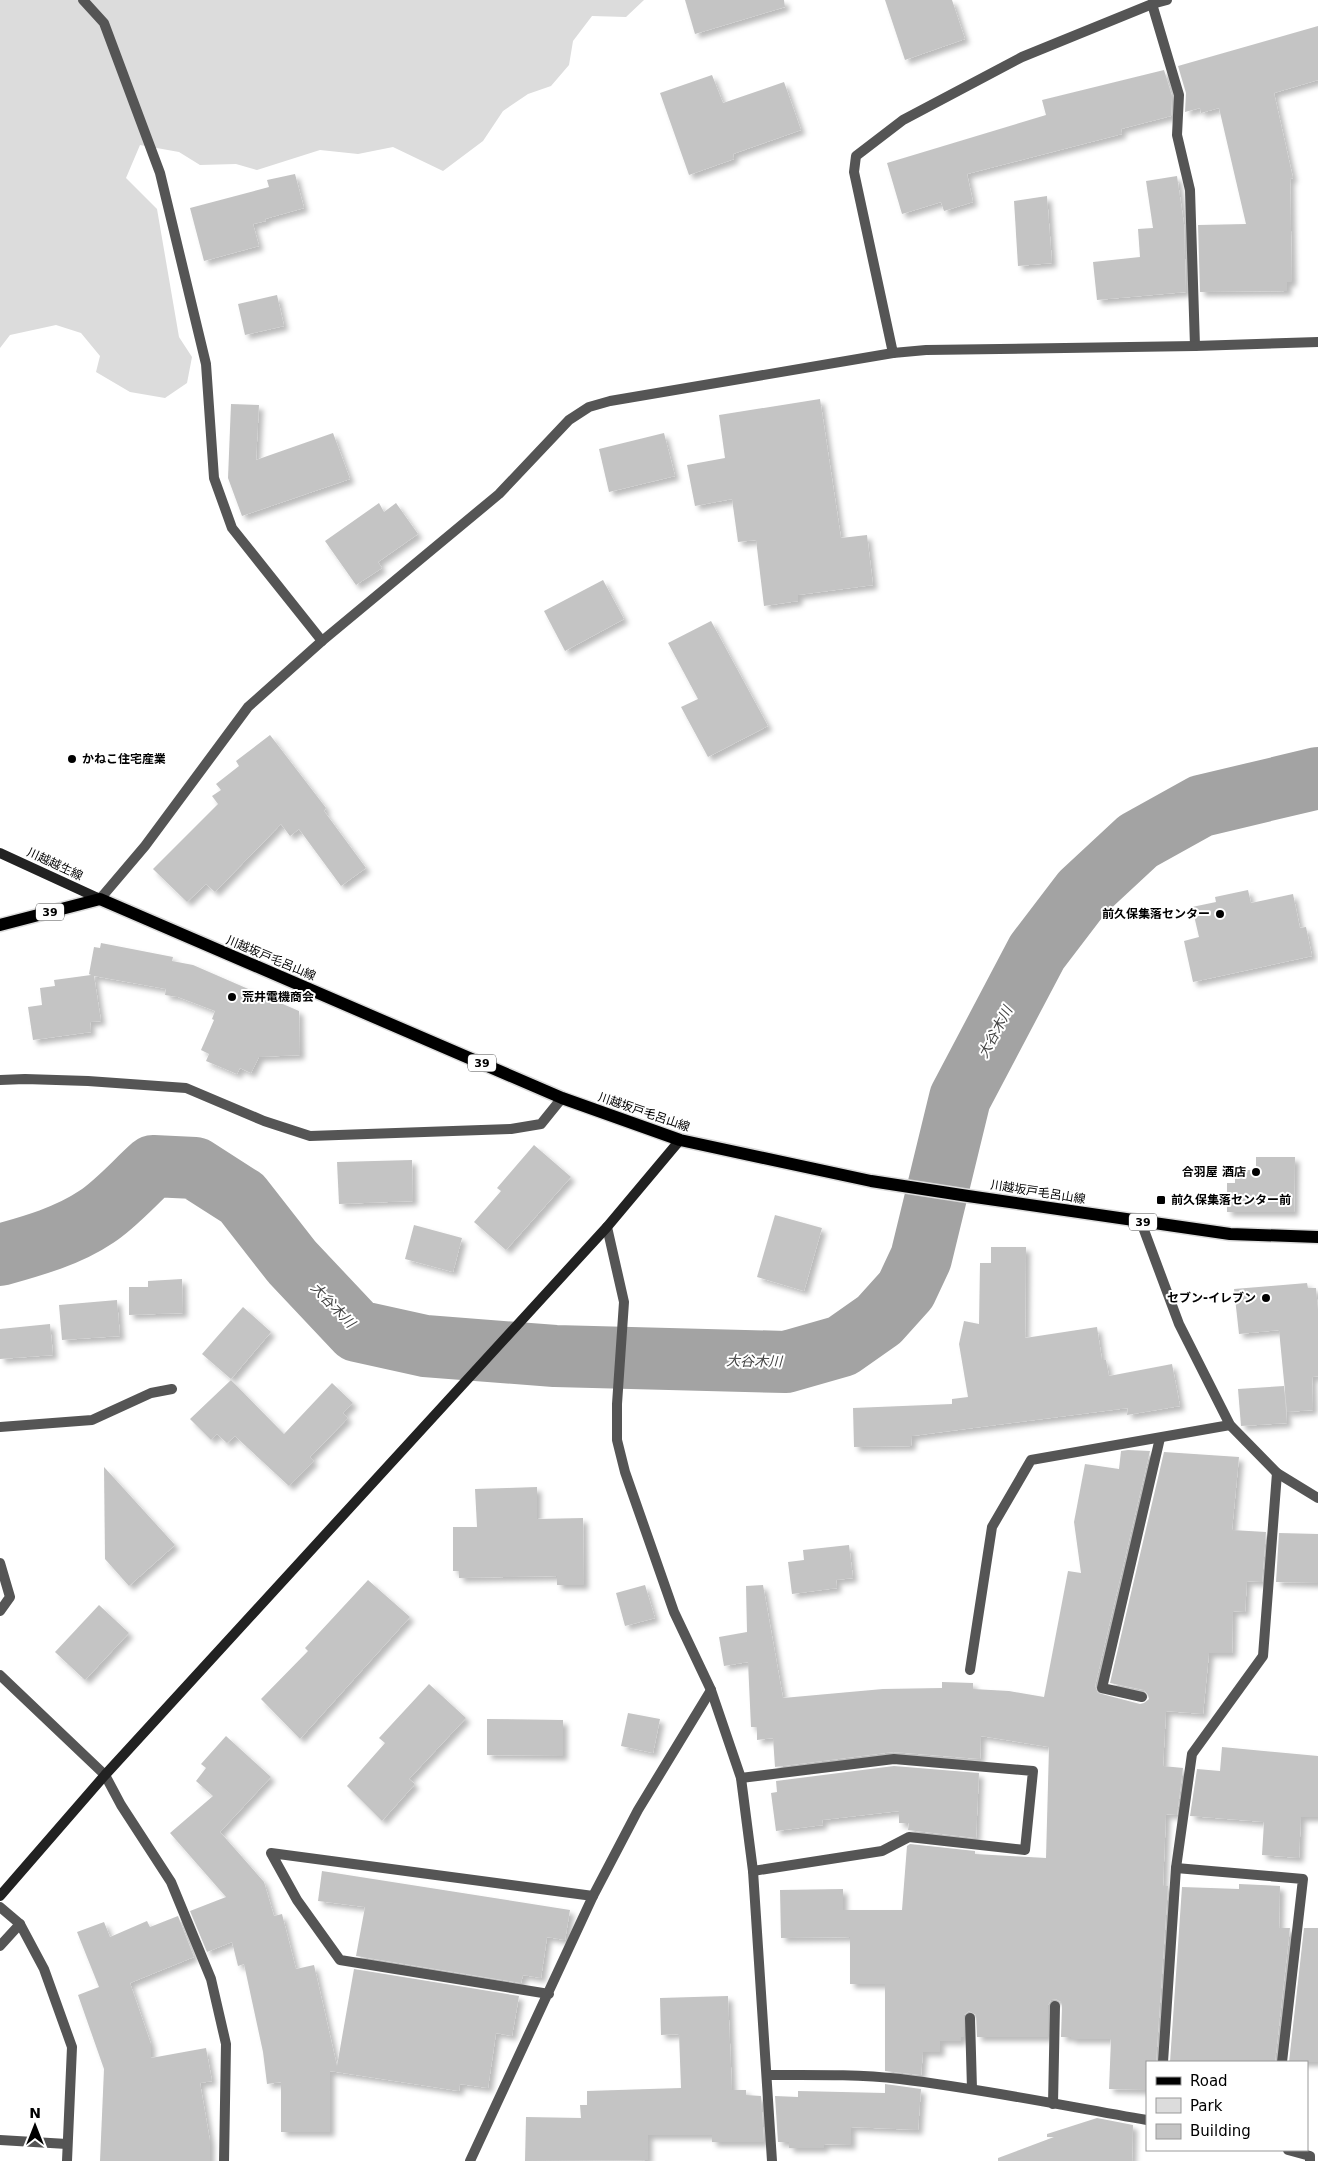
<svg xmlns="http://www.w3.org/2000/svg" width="1318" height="2161" viewBox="0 0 1318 2161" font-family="'DejaVu Sans','Noto Sans JP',sans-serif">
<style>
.green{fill:#dcdcdc}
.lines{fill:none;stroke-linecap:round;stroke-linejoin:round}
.river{stroke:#a3a3a3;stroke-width:62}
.building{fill:#c4c4c4;filter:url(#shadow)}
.primary-casing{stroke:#dbdbdb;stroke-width:15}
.lane{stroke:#555;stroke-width:10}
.street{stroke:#555;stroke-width:10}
.secondary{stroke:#222;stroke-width:10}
.primary{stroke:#000;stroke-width:12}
.poi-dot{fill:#000;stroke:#fff;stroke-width:2}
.labels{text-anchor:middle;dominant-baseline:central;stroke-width:4;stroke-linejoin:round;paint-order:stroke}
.shield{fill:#fff;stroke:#4c4c4c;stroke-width:1}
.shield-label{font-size:11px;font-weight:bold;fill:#000}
.poi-label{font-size:12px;font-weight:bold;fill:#000;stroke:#fff;text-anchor:start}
.street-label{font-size:12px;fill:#000;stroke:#fff}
.water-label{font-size:14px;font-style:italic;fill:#444;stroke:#fff}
</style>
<defs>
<filter id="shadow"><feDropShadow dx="4.5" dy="4.5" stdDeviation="2.5" flood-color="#0004"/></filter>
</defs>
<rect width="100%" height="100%" fill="#fff"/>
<!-- green -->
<polygon class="green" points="0,0 644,0 626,17 592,16 573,41 569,65 551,86 528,94 503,111 483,141 443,171 393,147 358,154 320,150 257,170 236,164 200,165 179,152 140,145 126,178 157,209 179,337 192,357 187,383 165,398 130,392 96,372 100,356 81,333 56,325 10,335 0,348"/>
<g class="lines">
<!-- river -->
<path class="river" d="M0,1255C32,1246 68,1236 96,1217C116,1204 135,1182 153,1166L195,1168L242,1198L292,1262L357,1331L425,1346L555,1356L786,1362L842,1346L879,1320L906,1290L921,1258L960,1098L1037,952L1082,893L1138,841L1201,806L1318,778"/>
</g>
<!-- building -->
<g class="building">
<polygon points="685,0 784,0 785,7 695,34"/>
<polygon points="885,0 952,0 965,39 905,60"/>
<polygon points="1318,26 1318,80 1274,93 1293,178 1290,179 1292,282 1287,282 1287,291 1200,292 1198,225 1246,224 1219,108 1201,113 1200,108 1185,112 1186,93 1178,66"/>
<polygon points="1164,70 1172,96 1171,116 1121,129 1122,134 967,174 973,202 944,211 941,202 902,214 887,163 1046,115 1042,100"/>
<polygon points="712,75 723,103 784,82 801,130 733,154 734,159 689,175 660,93"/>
<polygon points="295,174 304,208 265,219 266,221 253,224 259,246 204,261 190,208 269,187 267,180"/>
<polygon points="1177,176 1184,224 1186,292 1097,300 1093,262 1140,257 1138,229 1153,228 1146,181"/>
<polygon points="1047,196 1052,263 1018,266 1014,201"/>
<polygon points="277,295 284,326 245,335 238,304"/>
<polygon points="820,399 841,538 867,535 873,585 798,595 798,601 764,606 756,540 738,542 732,499 695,506 687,465 725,458 719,415"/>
<polygon points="231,404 259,405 256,460 333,433 350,479 242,516 228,478"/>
<polygon points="664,433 675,476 609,492 599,449"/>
<polygon points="379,503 384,512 396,503 418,534 378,562 382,568 356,585 325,541"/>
<polygon points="603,580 624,619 565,651 544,611"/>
<polygon points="711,621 768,726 708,757 681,707 698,699 668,643"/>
<polygon points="270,735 326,808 324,811 366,868 341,886 299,829 290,836 281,824 215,892 206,884 187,902 153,869 218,804 212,796 221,790 216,784 239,766 236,761"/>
<polygon points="1248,890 1251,903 1293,894 1300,928 1306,927 1312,956 1193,982 1184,941 1199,937 1192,907 1216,902 1215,897"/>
<polygon points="101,943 173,957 172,961 193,965 299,1011 300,1055 259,1057 251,1073 240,1068 237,1074 206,1061 209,1054 201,1050 214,1020 212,1019 215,1011 178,997 165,995 166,989 94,976 101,1021 90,1022 91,1032 33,1040 28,1007 42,1005 40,988 55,986 54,980 91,975 89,974 94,947 100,948"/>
<polygon points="534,1145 571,1177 506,1250 474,1222 501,1191 497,1188"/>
<polygon points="1256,1157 1295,1157 1294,1212 1227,1212 1227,1183 1235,1183 1235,1170 1256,1170"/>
<polygon points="412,1160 413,1201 339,1204 337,1162"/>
<polygon points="775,1215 822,1228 804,1291 757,1277"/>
<polygon points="414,1225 462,1238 453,1272 405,1259"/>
<polygon points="991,1247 1026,1247 1025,1338 1097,1327 1102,1360 1106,1360 1109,1376 1172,1364 1180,1406 1127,1415 1128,1408 912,1436 911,1446 854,1447 853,1408 952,1404 952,1399 968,1397 959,1344 964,1321 979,1324 980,1263 991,1263"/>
<polygon points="182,1279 183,1313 129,1315 129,1287 148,1287 148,1281"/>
<polygon points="1307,1283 1308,1288 1316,1288 1318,1310 1318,1376 1312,1377 1313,1410 1287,1412 1279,1330 1239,1334 1234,1289"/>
<polygon points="117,1300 120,1336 62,1340 59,1305"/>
<polygon points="243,1307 271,1332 231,1379 202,1354"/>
<polygon points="50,1324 53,1355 0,1359 0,1329"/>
<polygon points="231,1380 284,1434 332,1383 353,1403 343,1413 348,1418 310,1457 314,1461 289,1486 235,1436 227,1443 217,1434 211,1440 190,1419"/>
<polygon points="1284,1386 1287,1423 1241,1426 1238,1389"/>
<polygon points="1128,1450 1150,1451 1095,1686 1098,1693 1140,1704 1144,1703 1149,1699 1148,1695 1144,1690 1110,1683 1164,1452 1239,1457 1232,1530 1266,1532 1262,1582 1247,1581 1245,1612 1233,1611 1232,1653 1209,1653 1203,1714 1166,1711 1163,1766 1183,1768 1177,1815 1166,1814 1163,1886 1168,1886 1156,2062 1147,2062 1146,2090 1109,2089 1111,2039 1071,2039 1071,2037 1061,2037 1062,2006 1061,2002 1056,1999 1051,2000 1048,2005 1048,2037 977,2037 976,2015 969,2011 964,2015 964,2037 961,2037 961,2041 940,2041 940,2052 923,2052 921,2075 885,2071 885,1984 850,1984 850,1937 781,1938 780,1890 843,1889 843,1910 902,1910 907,1846 910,1844 975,1851 975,1854 1046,1858 1049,1747 981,1736 980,1759 893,1752 775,1767 773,1738 757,1740 757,1727 751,1727 748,1662 724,1666 719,1637 747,1632 746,1586 763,1585 783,1698 883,1689 942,1688 942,1682 973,1683 973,1689 1009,1691 1044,1697 1068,1571 1081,1573 1074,1522 1085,1464 1119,1469 1121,1451"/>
<polygon points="104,1467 175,1545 129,1586 105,1559"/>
<polygon points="537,1487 537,1519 583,1518 584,1585 557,1585 557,1576 459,1578 459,1571 453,1571 453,1527 477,1527 475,1489"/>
<polygon points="1279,1533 1318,1534 1318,1583 1276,1582"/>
<polygon points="849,1545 853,1578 836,1580 837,1588 792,1594 788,1562 804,1560 803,1550"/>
<polygon points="368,1580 410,1617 300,1739 261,1699 308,1651 305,1648"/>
<polygon points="645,1585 655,1618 625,1626 616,1593"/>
<polygon points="99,1605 129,1633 85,1680 55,1652"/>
<polygon points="429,1684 466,1718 409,1779 415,1784 382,1821 347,1786 385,1743 379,1738"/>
<polygon points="628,1713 660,1719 653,1753 621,1746"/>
<polygon points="487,1719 563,1720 563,1756 487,1755"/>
<polygon points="226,1736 271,1777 220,1832 264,1882 274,1916 282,1914 296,1969 314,1965 337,2066 354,1969 519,1996 512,2036 496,2033 488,2088 460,2084 459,2091 330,2071 330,2132 281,2132 281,2082 267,2084 263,2052 244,1964 238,1966 232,1942 207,1952 190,1911 226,1897 170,1833 213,1796 196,1781 206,1768 201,1764"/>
<polygon points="1222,1747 1318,1756 1318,1817 1301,1817 1299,1858 1262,1855 1264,1822 1190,1816 1197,1769 1220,1771"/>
<polygon points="894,1766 979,1773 976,1838 908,1830 909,1823 899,1823 899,1811 822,1820 823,1825 776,1831 771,1793 777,1792 776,1781"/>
<polygon points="322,1871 570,1910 565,1940 547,1937 541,1978 523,1975 521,1983 356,1956 365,1907 318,1901"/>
<polygon points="1239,1884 1280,1886 1279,1928 1290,1928 1275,2062 1170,2062 1182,1887 1239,1889"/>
<polygon points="178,1916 194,1957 130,1983 151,2044 151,2058 206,2048 212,2081 200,2083 210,2141 210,2161 100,2161 104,2069 78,1995 99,1987 77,1932 104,1922 110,1937 147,1921 150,1927"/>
<polygon points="1304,1928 1318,1928 1318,2062 1289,2062"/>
<polygon points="728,1996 732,2090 746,2090 746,2095 761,2096 764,2142 712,2142 712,2135 648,2135 648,2160 525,2161 526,2117 581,2118 580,2105 587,2105 587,2091 681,2088 679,2034 661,2035 660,1998"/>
<polygon points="885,2084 921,2089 918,2130 851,2127 851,2145 824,2144 824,2148 789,2148 789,2142 778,2142 775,2096 798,2097 798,2091 885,2093"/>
<polygon points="1097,2118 1133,2125 1132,2161 998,2161 998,2158 1054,2137 1047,2137 1047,2134"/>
</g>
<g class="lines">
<!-- primary casing -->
<g class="primary-casing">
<polyline id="primary" points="0,925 100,899 562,1098 680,1140 871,1181 968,1196 1230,1234 1318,1237"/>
</g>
<!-- lane -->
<g class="lane">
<polyline points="1152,4 1179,95 1177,135 1190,190 1195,346"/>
<polyline points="0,1427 92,1420 151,1393 172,1389"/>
<polyline points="1142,1697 1102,1688 1160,1438"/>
<polyline points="593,1896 638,1810 711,1690"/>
<polyline points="970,2018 972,2089"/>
<polyline points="1053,2104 1055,2006"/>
</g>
<!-- street -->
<g class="street">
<polyline points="83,0 104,23 160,173 206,364 214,478 232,528 322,641"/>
<polyline points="893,353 854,172 856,156 903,120 1022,57 1152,4 1167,0"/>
<polyline points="100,899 145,846 248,707 322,641 499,494 569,420 589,407 610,401 893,353 926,350 1195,346 1318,342"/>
<polyline points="0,1080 25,1079 88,1081 186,1088 264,1121 310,1136 511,1129 541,1124 562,1098"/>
<polyline points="1141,1222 1179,1324 1230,1425 1277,1473 1318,1498"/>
<polyline points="607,1227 624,1302 617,1404 617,1440 625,1472 674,1612 711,1690 741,1778 753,1871 772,2161"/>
<polyline points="0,1563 10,1597 0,1611"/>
<polyline points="970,1670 992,1527 1031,1460 1230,1425"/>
<polyline points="0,1675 105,1775 121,1805 171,1882 211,1979 226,2044 224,2161"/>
<polyline points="741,1778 894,1759 1033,1771 1025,1850 909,1837 882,1851 753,1871"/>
<polyline points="1176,1868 1303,1879 1282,2062"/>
<polyline points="0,1907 20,1924 44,1969 72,2047 67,2161"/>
<polyline points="0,1946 20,1924"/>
<polyline points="1163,2062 1176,1868 1192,1754 1263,1656 1277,1473"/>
<path d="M767,2075C811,2075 856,2074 900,2079C983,2089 1065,2106 1147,2120"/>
<polyline points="0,2140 67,2144"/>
<polyline points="1288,2150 1310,2156 1310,2161"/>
<polyline points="470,2161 593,1896 271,1853 297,1900 340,1960 549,1994"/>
</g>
<!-- secondary -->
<g class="secondary">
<polyline points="0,853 100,899"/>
<polyline points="0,1896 105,1775 607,1227 680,1140"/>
</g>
<!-- primary -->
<use href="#primary" class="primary"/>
</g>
<!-- markers -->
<g class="poi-dot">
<circle cx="72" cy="759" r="5"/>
<circle cx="1220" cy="914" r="5"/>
<circle cx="232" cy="997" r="5"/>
<circle cx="1256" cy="1172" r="5"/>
<rect x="1156" y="1195" width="10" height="10" rx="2.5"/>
<circle cx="1266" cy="1298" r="5"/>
</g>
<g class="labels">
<!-- shield labels -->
<g class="shield">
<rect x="36" y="903.5" width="28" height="17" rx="4"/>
<rect x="468" y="1054.5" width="28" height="17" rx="4"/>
<rect x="1129" y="1213.5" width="28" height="17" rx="4"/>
</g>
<g class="shield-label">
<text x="50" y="912">39</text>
<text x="482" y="1063">39</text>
<text x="1143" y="1222">39</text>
</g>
<!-- poi labels -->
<g class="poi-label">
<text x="82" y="759">かねこ住宅産業</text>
<text x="1210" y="914" text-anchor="end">前久保集落センター</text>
<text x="242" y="997">荒井電機商会</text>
<text x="1246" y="1172" text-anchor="end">合羽屋 酒店</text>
<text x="1171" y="1200">前久保集落センター前</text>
<text x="1256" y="1298" text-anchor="end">セブン-イレブン</text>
</g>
<!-- street labels -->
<g class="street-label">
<text transform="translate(55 864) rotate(25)">川越越生線</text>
<text transform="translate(271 958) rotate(23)">川越坂戸毛呂山線</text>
<text transform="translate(644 1112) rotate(19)">川越坂戸毛呂山線</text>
<text transform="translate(1038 1192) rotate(9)">川越坂戸毛呂山線</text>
</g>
<!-- water labels -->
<g class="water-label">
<text transform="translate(995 1032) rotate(-62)">大谷木川</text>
<text transform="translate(333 1305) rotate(46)">大谷木川</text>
<text transform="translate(754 1361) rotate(1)">大谷木川</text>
</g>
</g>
<!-- legend -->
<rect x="1146" y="2061" width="162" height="90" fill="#ffffff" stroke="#999999"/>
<rect x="1156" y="2077" width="25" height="8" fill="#000000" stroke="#999999"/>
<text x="1190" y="2086" font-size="15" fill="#000000">Road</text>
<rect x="1156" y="2098" width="25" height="15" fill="#dcdcdc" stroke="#999999"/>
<text x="1190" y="2111" font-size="15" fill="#000000">Park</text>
<rect x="1156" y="2124" width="25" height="15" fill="#c4c4c4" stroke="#999999"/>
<text x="1190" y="2136" font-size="15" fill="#000000">Building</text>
<!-- north arrow -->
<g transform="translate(35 2126)" stroke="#ffffff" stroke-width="4" paint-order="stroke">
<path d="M0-4L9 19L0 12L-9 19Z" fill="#000000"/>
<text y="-8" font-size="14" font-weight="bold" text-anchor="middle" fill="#000000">N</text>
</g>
</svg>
